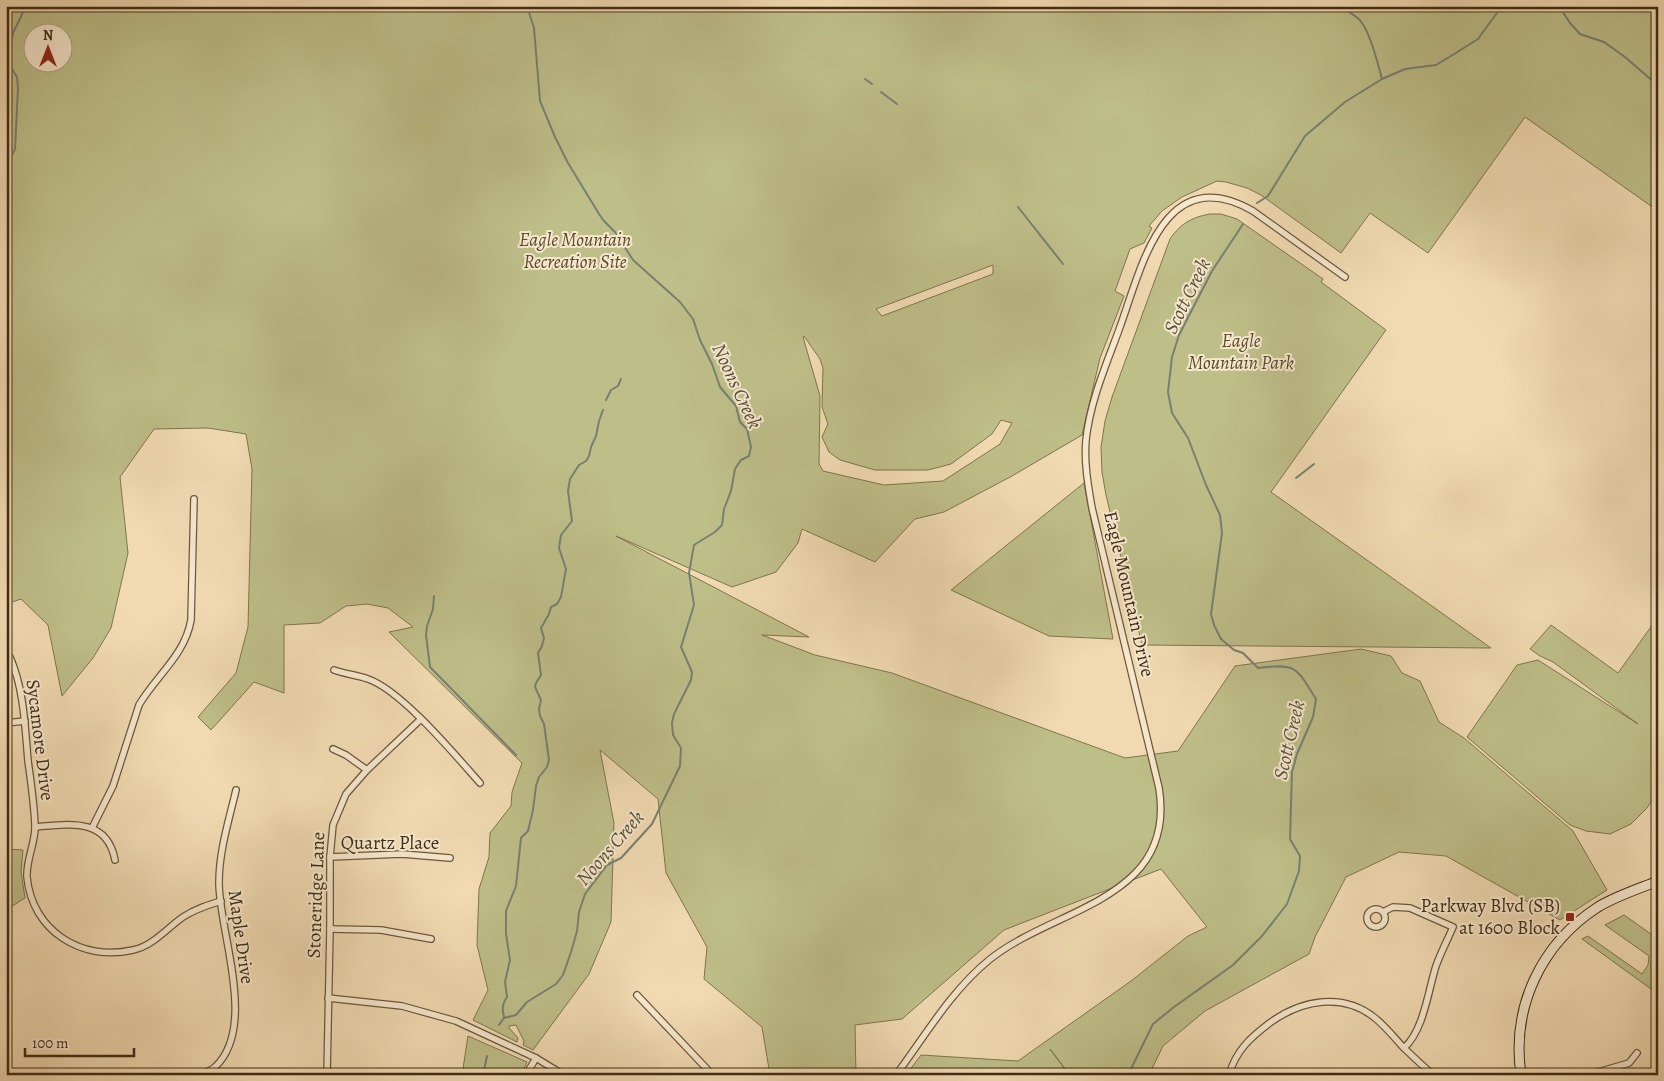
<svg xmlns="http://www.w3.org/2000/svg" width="1664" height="1081" viewBox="0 0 1664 1081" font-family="Alegreya,serif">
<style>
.green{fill:#bebe89;stroke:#7f754f;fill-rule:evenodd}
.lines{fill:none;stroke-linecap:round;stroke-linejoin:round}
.stream{stroke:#778173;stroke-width:2}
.street-casing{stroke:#6c583c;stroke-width:8}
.secondary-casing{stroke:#402c15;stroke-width:11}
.street{stroke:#f6e7cd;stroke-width:5.5}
.secondary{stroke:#f6e7cd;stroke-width:9}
.poi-dot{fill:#8f2418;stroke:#f6e7cd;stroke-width:2}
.labels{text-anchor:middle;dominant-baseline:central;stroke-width:4;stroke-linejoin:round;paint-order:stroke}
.park-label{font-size:19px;font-style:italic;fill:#59492c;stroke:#f6e7cd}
.street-label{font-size:19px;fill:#402c15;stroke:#f6e7cd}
.poi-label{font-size:19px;fill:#402c15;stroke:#f6e7cd;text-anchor:end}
.water-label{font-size:20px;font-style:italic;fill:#57503c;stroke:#f6e7cd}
</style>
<rect width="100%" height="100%" fill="#f1dab2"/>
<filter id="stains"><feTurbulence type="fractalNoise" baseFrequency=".004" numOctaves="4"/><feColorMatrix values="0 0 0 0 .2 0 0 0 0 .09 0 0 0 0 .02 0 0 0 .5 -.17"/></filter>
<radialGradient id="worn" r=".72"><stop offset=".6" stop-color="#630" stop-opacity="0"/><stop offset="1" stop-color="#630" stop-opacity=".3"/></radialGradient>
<!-- green -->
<g class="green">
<path d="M6,6H1658V211L1525,117L1428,253L1370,213L1341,253L1261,195L1247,188L1226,182L1217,181L1182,197L1162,211L1149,226L1152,228L1144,243L1130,249L1115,291L1124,296L1100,358L1082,435L1012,476L944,512L915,519L875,562L802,529L798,543L776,572L732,587L616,536L809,637L762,635L815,655L892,673L1125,758L1178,751L1235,666L1361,649L1391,656L1402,673L1420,681L1439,722L1464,738L1573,831L1607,890L1560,920L1446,856L1399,852L1346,877L1315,937L1309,954L1205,1011L1163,1046L1149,1075H1070L1050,1049L1069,1075H906L921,1055L1018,1061L1131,981L1188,936L1207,927L1161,869L1004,930L902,1019L855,1025L856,1075H770L762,1027L704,979L707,947L666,873L658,799L600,750L614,823L611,922L589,974L533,1050L523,1045L524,1041L516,1025L509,1026V1028L518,1038L517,1042L473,1020L488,990L477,945L479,889L489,857L490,833L511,806L512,792L522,763L389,632L413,627L388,608L367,604L346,606L320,623L284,625V693L254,682L211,730L198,717L236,673L248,627L252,469L246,434L208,428L154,429L120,477L128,553L111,628L93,658L62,696L48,625L21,599L6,604ZM32,32H62V62H32ZM993,265V274L882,316L876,309ZM804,336L820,359L823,368L822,407L828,424L822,437L829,452L840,460L875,470H928L951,464L992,434L1001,420L1012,423L1000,444L943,481L884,485L823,471L819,464L820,396L803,337Z"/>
<path d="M1210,214H1221L1237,219L1323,279L1321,282L1386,330L1271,492L1491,648L1142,645L1106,495L1102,472L1101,447L1105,421L1112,397L1170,239C1180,224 1192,217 1210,214Z"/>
<polygon points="1084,483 1113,639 1049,636 951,590"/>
<polygon points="1658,617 1658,791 1647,808 1631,824 1610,834 1586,831 1570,825 1467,737 1517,665 1538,660 1638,724 1553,662 1540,656 1530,649 1551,625 1618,673"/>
<polygon points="6,849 23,850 21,872 25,898 6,910"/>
<polygon points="1624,915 1658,939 1658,994 1582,939 1588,936 1642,974 1648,965 1649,956 1605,925"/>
<polygon points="468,1036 527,1062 521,1075 462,1075"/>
</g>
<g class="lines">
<!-- stream -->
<g class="stream">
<path d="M1340,6C1347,12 1356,14 1362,23C1371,35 1378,64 1382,79"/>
<polyline points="1559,6 1570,23 1580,34 1604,42 1625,57 1655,83"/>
<polyline points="6,31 12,36"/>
<polyline points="865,79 872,84"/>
<polyline points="881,92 897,104"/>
<polyline points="6,167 15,149 18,88 17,77 7,61 13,33 26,6"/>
<polyline points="1257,203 1268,196 1305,136 1345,102 1382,79 1405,69 1436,65 1451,56 1478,39 1502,6"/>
<polyline points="1018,207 1063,264"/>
<polyline points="606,400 611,390 618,386 621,379"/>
<polyline points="1296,478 1314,464"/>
<polyline points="434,596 433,609 427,626 426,635 430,667 516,755"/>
<path d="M504,1017C502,1009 502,1004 507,997L505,982L510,960L506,934V911L516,886L521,838L528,831L533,810L536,786L539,777L547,767L549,760L544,724L540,716L539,709L541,700L535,687L536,683L541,675L538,653L542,646L544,638L541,628L549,614L551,607L557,604L561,597L566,569L559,548L561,535L572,521L568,491L570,479L579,465L586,461L589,456L591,447L596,436L599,421L603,410"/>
<polyline points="499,1025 504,1018 516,1015 527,1002 556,984 563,975 571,952 577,931 579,912 585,894 607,865 621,858 652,824 680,766 681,748 673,735 672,723 674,714 691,680 692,672 681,647 694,605 689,573 694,545 715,532 722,525 724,509 731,491 735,469 741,460 749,456 751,447 747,429 740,422 736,406 720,387 712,364 700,340 693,319 680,302 633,260 615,232 604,221 599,214 568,163 555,137 540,101 534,28 527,6"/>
<polyline points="483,1075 487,1056"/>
<path d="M1128,1075L1153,1024L1174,1007L1233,965L1262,936L1287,904L1299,871L1300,856L1290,839L1292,772L1297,754L1313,717L1316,699C1296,668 1298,663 1258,668L1243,653L1234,650L1221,639L1214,625L1211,614L1222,533L1220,515L1206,485L1188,438L1172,413L1168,392L1172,357L1179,335L1212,271L1243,224"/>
</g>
<!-- street casing -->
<g class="street-casing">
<g id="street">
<path d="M10,657C24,689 25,727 28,761C31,782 34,803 35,825C36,842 26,859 27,877C32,931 82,962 133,950C153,946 167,928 183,917C195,909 208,905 221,901"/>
<path d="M334,670C345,674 357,675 368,679C401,690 456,756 480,783"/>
<polyline points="6,723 25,721"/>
<polyline points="333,749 346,755 367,770"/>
<path d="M35,827C69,824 107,817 115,860"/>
<path d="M92,828L113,786L139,705C156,676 185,655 191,620L194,499"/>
<polyline points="330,857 402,854 450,858"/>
<circle cx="1376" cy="918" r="9"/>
<path d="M1383,912L1393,907L1410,908L1453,927C1448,939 1441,952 1436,966C1428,991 1424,1030 1404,1048"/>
<polyline points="330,929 381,930 431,939"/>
<polyline points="637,995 707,1069 710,1075"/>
<polyline points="328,998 402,1006 456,1021 536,1058 564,1075"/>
<path d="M198,1075C203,1073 211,1071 215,1067C258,1027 219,932 219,883C219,851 229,820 236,790"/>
<polyline points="327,1075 330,929 330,857 333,825 346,794 367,770 421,719"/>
<polyline points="526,1075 536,1058"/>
<path d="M896,1075C925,1036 951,991 989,960C1054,907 1177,901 1159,788L1092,508C1088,485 1084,463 1086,440C1090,401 1107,363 1120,327C1142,266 1164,160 1253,211L1345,277"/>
<path d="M1229,1075C1236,1050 1251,1037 1271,1022C1302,1000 1343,992 1375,1018C1385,1026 1393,1036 1402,1046C1412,1056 1422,1065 1433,1075"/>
<polyline points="1588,1075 1629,1063 1637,1053"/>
</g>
</g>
<!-- secondary casing -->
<g class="secondary-casing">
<path id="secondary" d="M1521,1075C1511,1007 1541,944 1598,907C1616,896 1638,889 1658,881"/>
</g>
<!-- street -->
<use href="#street" class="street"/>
<!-- secondary -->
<use href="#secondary" class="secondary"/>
</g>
<!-- markers -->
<rect class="poi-dot" x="1565" y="912" width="10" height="10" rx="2.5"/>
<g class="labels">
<!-- park labels -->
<g class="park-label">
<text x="575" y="240">Eagle Mountain<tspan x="575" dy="22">Recreation Site</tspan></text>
<text x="1241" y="341">Eagle<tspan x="1241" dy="22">Mountain Park</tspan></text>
</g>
<!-- street labels -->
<g class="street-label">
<text transform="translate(1129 594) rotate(77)">Eagle Mountain Drive</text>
<text transform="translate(40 740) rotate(83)">Sycamore Drive</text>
<text x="390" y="843">Quartz Place</text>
<text transform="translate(316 895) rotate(-88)">Stoneridge Lane</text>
<text transform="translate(241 937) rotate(82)">Maple Drive</text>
</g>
<!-- poi labels -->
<g class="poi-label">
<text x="1560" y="906">Parkway Blvd (SB)<tspan x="1560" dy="22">at 1600 Block</tspan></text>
</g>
<!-- water labels -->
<g class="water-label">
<text transform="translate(1187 296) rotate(-64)">Scott Creek</text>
<text transform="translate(737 386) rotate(65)">Noons Creek</text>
<text transform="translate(1289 740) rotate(-77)">Scott Creek</text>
<text transform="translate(610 848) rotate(-49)">Noons Creek</text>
</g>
</g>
<!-- margin -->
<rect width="1664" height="1081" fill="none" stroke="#f1dab2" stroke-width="25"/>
<rect x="8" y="8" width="1649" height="1066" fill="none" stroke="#402c15" stroke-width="2.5"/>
<rect x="12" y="12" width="1639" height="1056" fill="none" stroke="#402c15"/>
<!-- north arrow -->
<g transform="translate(48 48)"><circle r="24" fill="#f6e7cd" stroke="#ad9c83"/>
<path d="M0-4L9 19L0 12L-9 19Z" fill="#8f2418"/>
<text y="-8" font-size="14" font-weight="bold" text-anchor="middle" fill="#402c15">N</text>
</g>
<!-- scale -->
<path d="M25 1048v8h109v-8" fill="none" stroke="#402c15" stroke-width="2.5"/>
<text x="32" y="1048" font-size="15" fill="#402c15" stroke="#f6e7cd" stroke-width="4" paint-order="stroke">100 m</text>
<rect width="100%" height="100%" filter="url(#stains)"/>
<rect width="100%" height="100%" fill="url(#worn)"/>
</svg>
